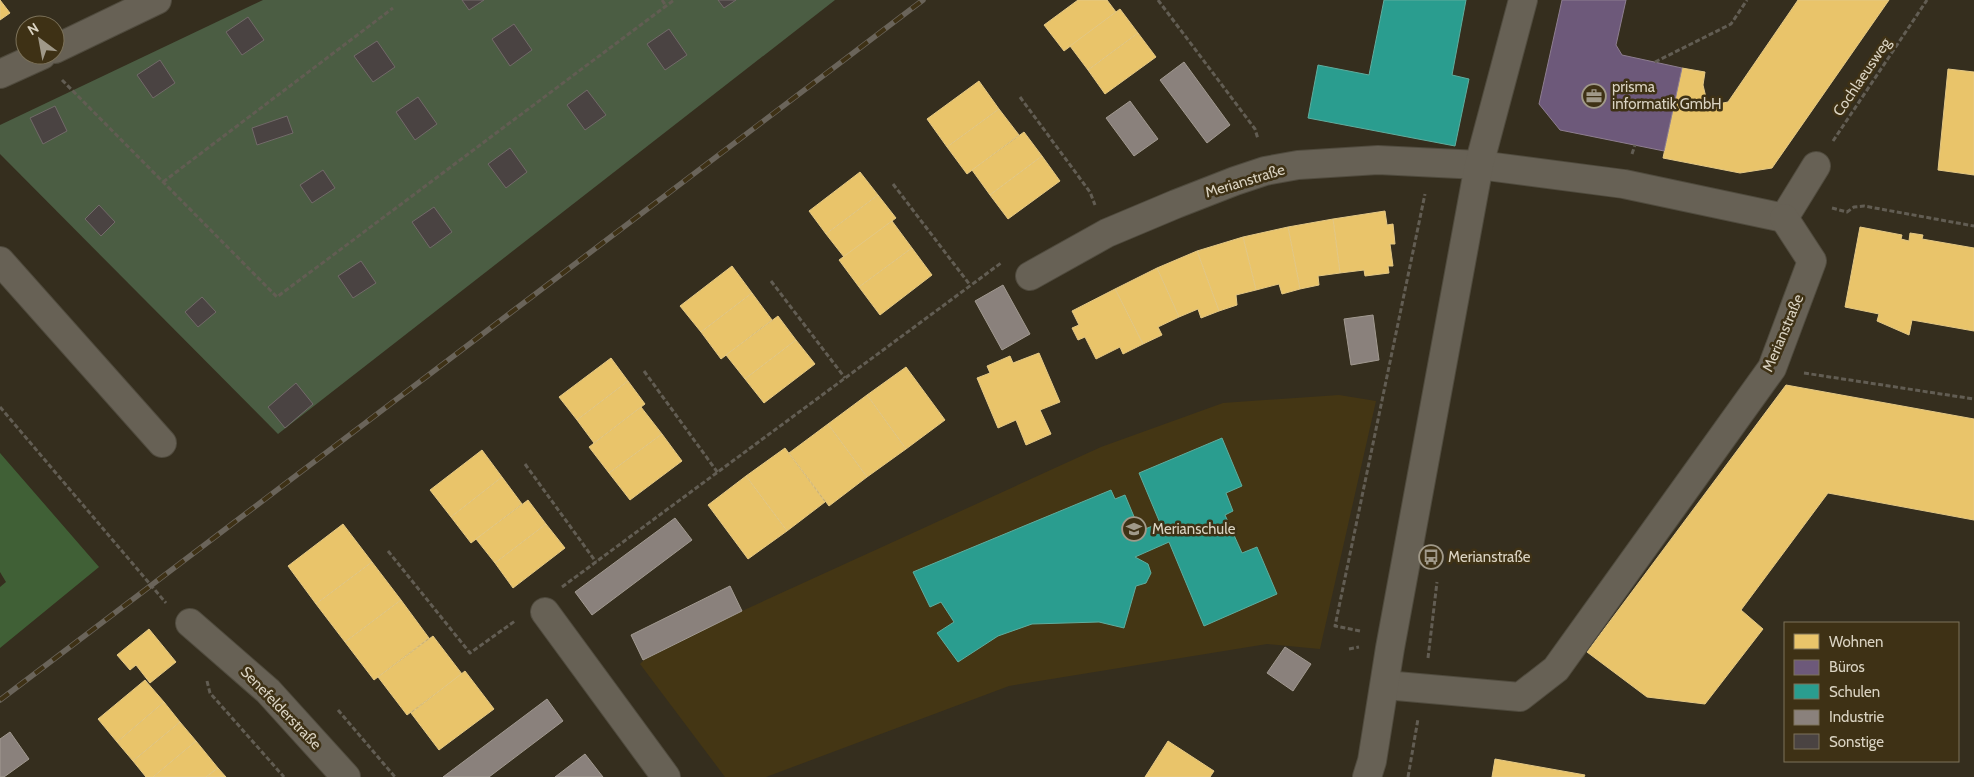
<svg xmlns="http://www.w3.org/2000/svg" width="1974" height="777" viewBox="0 0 1974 777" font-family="Cabin,sans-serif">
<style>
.built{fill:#443614}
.green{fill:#4b5d43}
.forest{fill:#406036}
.homes{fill:#e9c46a;stroke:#e4c884}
.offices{fill:#6d597a;stroke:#8e7e90}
.schools{fill:#2a9d8f;stroke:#5fad9e}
.industry{fill:#8a817c;stroke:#a29a91}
.building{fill:#4a4342;stroke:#726a69}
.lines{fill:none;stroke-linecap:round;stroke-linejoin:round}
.minor-casing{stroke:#504b3e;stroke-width:30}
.path{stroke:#625d53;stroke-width:3;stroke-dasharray:5 2.5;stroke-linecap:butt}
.minor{stroke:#676155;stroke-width:28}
.rail-casing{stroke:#6a645a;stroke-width:5.5}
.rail{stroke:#3e3115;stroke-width:4;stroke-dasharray:11;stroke-linecap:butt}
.labels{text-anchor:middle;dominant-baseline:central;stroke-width:5;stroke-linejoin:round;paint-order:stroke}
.street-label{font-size:15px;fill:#dad3c2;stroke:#3e3115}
.poi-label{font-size:15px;fill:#dad3c2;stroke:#3e3115;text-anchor:start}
</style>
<rect width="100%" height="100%" fill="#352e1e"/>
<!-- built -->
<polygon class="built" points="1339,395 1376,401 1320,649 1267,644 1009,686 766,777 725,777 640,664 644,660 742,611 1101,447 1223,403"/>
<!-- green -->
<polygon class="green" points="263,0 835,0 278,434 0,154 0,125"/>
<!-- forest -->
<polygon class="forest" points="0,453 99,567 0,648 0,587 6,582 0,572"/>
<!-- homes -->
<g class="homes">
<polygon points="0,0 10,13 0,20"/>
<polygon points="1078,0 1107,0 1116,12 1064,51 1044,25"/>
<polygon points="1798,0 1889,0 1772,168 1740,173 1663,158 1682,68 1705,72 1703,85 1708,106 1728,102"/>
<polygon points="1120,9 1138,33 1088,70 1070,46"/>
<polygon points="1138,33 1156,57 1105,94 1088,70"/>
<polygon points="1948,69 1974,72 1974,175 1938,170"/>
<polygon points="979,81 999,109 947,147 927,119"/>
<polygon points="999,109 1019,135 967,174 947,147"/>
<polygon points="1024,132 1042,156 990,195 972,170"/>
<polygon points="1042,156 1060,181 1008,219 990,195"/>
<polygon points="860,172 878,195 826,234 809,211"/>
<polygon points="878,195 896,218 844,257 826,234"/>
<polygon points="1385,211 1387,225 1393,224 1395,244 1390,244 1393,266 1388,266 1389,273 1365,276 1364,270 1340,273 1333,219"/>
<polygon points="1333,219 1340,273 1318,276 1319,285 1300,289 1288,227"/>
<polygon points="892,221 912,248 859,287 839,260"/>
<polygon points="1288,227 1300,289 1282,294 1279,284 1256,290 1243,237"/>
<polygon points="1860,227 1902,235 1901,239 1909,241 1910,233 1923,235 1922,239 1974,248 1974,331 1912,320 1909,335 1877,321 1879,314 1845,307"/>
<polygon points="1243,237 1256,290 1236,295 1237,305 1219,311 1197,251"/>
<polygon points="912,248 932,275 880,315 859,287"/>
<polygon points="1197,251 1219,311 1201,318 1198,309 1179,317 1157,268"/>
<polygon points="732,266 752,293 701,332 680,306"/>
<polygon points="1157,268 1179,317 1158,327 1162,335 1143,344 1115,289"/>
<polygon points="1115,289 1143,344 1123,354 1120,347 1096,359 1085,337 1078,340 1072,328 1079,325 1072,311"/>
<polygon points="752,293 772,320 721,359 701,332"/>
<polygon points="778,316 796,340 745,379 726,355"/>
<polygon points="796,340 815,364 764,403 745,379"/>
<polygon points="1039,353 1060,402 1040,410 1051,434 1026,445 1016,420 998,428 977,378 990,373 987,366 1010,356 1013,363"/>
<polygon points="611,358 628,381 577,420 559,397"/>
<polygon points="906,367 945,420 906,449 867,395"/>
<polygon points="628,381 645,404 594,443 577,420"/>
<polygon points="1786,385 1974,419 1974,520 1828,493 1741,610 1763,629 1705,704 1647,697 1587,652"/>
<polygon points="867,395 906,449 867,477 828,424"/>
<polygon points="641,407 662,434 609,473 589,447"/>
<polygon points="828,424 867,477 829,506 789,453"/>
<polygon points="662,434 682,461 630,500 609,473"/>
<polygon points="785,448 825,502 787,531 746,476"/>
<polygon points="482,450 502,477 451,517 430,490"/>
<polygon points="746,476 787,531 748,559 708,505"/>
<polygon points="502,477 522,504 471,543 451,517"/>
<polygon points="528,500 546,524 495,563 476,539"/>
<polygon points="343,524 372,562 316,604 288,566"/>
<polygon points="546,524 565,548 513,588 495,563"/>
<polygon points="372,562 401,600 345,642 316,604"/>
<polygon points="401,600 429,638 374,680 345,642"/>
<polygon points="149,629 176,662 150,683 136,665 130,670 117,655"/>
<polygon points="433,636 462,674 407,715 378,677"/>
<polygon points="465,671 494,709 439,750 411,713"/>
<polygon points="145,680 164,702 117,742 98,719"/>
<polygon points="164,702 180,722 133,761 117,742"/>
<polygon points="180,722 196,741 153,777 146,777 133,761"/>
<polygon points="196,741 218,768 206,777 153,777"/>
<polygon points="1168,741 1214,771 1210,777 1145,777"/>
<polygon points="1495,759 1585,775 1584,777 1492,777"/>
<polygon points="218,768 226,777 206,777"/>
</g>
<!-- offices -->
<polygon class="offices" points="1562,0 1626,0 1616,45 1622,55 1682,68 1664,151 1560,130 1539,104"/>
<!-- schools -->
<g class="schools">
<polygon points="1384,0 1466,0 1452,75 1469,79 1455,146 1308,118 1318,65 1369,75"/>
<polygon points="1222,438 1242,486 1226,493 1233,511 1225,515 1242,553 1257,547 1277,594 1204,626 1169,542 1135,557 1148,564 1151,573 1146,583 1136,586 1124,628 1099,622 1032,624 998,636 958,662 937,633 954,622 941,602 930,607 913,572 1111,490 1115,499 1125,495 1140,531 1160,523 1139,473"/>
</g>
<!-- industry -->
<g class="industry">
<polygon points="1184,62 1230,125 1207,143 1160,80"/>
<polygon points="1130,101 1158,139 1134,156 1106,118"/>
<polygon points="1003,285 1030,334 1002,350 975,301"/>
<polygon points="1373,315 1379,360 1351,365 1344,319"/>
<polygon points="675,518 692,540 592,615 575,592"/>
<polygon points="730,586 742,611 643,660 631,635"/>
<polygon points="1285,647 1311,664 1293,691 1267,673"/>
<polygon points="547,699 563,721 489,777 443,777"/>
<polygon points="10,732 29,759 4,777 0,777 0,739"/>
<polygon points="585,754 603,777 555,777"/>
</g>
<!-- building -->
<g class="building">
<polygon points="462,0 484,0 469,10"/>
<polygon points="718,0 736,0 724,8"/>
<polygon points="248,17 264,40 242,55 226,32"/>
<polygon points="514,24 532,50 510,66 492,39"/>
<polygon points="669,29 687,55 665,70 647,44"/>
<polygon points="377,41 395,67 373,82 354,56"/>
<polygon points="160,60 175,83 153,98 137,75"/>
<polygon points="587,90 606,115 585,130 567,105"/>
<polygon points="418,97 437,124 415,140 396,112"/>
<polygon points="55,106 67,131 43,144 30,118"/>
<polygon points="287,116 293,133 257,145 252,128"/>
<polygon points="510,148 527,172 506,188 488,164"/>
<polygon points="323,170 335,188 312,203 300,185"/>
<polygon points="99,205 115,222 101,236 85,219"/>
<polygon points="434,207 452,232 430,248 412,222"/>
<polygon points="361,261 376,283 353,298 338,276"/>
<polygon points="202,297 216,312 198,327 185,312"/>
<polygon points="296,383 313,404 285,428 268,407"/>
</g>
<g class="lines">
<!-- minor casing -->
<g class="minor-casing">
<g id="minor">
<polyline points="55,49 157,0"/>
<polyline points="0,74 42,55"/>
<polyline points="0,261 162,443"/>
<polyline points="1030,276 1107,233 1176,204 1235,181 1265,171 1298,165 1378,160 1479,165 1624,184 1784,218 1816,166"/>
<polyline points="545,612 666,777"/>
<polyline points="190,623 268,691 346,777"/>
<polyline points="1385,685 1520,697 1556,669 1772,368 1812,261 1784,218"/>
<polyline points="1367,777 1372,761 1390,648 1479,165 1523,0"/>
</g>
</g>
<!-- path -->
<g class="path">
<polyline points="662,0 666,6"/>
<polyline points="1158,0 1255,129 1258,139"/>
<polyline points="1655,62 1731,24 1747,0"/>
<polyline points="62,80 277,297 674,0"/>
<polyline points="1020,97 1090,192 1095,205"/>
<polyline points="1833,141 1927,0"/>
<polyline points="1632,154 1635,145"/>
<polyline points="163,182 393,8"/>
<polyline points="893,184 970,285"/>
<polyline points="1832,208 1847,212 1854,207 1864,206 1974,226"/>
<polyline points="771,281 845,378"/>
<polyline points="644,371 718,473"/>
<polyline points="1804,373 1974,399"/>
<polyline points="0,407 166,603"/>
<polyline points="525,464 596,562"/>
<polyline points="388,551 470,653 515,621"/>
<polyline points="562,587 1001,263"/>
<polyline points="1360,631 1335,626 1425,194"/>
<polyline points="1349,649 1359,647"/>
<polyline points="1428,658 1437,582"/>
<polyline points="207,681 210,693 284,777"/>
<polyline points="338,710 395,777"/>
<polyline points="1408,777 1418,719"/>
</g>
<!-- minor -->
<use href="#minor" class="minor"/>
<!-- rail casing -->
<g class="rail-casing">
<polyline id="rail" points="0,700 923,0"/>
</g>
<!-- rail -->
<use href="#rail" class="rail"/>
</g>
<!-- icons -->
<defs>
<g id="office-ring" transform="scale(1.25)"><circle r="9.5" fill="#3e3115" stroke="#a09989" stroke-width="1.5"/><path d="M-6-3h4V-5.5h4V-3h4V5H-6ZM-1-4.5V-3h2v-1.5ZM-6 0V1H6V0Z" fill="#a09989"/></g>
<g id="school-ring" transform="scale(1.25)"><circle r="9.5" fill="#3e3115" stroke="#a09989" stroke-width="1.5"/><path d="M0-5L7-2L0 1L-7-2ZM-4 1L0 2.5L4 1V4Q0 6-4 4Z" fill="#a09989"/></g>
<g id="bus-ring" transform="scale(1.25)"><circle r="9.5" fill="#3e3115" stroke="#a09989" stroke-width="1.5"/><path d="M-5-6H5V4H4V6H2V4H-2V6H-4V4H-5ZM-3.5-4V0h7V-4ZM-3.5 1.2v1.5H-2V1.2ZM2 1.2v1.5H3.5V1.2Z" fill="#a09989"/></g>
</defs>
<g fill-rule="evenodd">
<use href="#office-ring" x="1594" y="96"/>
<use href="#school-ring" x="1134" y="529"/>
<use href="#bus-ring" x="1431" y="557"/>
</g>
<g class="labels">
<!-- street labels -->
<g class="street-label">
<text transform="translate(1862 77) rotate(-56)">Cochlaeusweg</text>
<text transform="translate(1245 181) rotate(-17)">Merianstraße</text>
<text transform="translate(1783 333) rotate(-67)">Merianstraße</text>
<text transform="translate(281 708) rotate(46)">Senefelderstraße</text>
</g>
<!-- poi labels -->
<g class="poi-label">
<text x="1612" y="87">prisma<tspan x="1612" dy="17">informatik GmbH</tspan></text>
<text x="1152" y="529">Merianschule</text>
<text x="1448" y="557">Merianstraße</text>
</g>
</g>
<!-- legend -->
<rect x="1784" y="622" width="175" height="140" fill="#3e3115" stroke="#7c725a"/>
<rect x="1794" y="634" width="25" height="15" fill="#e9c46a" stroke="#7c725a"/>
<text x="1829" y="647" font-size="15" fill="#dad3c2">Wohnen</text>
<rect x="1794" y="660" width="25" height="15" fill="#6d597a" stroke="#7c725a"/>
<text x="1829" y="672" font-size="15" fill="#dad3c2">Büros</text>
<rect x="1794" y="684" width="25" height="15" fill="#2a9d8f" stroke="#7c725a"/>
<text x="1829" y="697" font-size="15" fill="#dad3c2">Schulen</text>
<rect x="1794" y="710" width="25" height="15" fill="#8a817c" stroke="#7c725a"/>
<text x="1829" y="722" font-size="15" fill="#dad3c2">Industrie</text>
<rect x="1794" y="734" width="25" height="15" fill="#4a4342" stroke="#7c725a"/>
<text x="1829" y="747" font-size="15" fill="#dad3c2">Sonstige</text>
<!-- north arrow -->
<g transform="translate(40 40) rotate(328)"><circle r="24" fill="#3e3115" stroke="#7c725a"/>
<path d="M0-4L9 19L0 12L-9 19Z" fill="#a09989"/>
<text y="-8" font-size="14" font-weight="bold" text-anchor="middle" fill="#dad3c2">N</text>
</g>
</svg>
